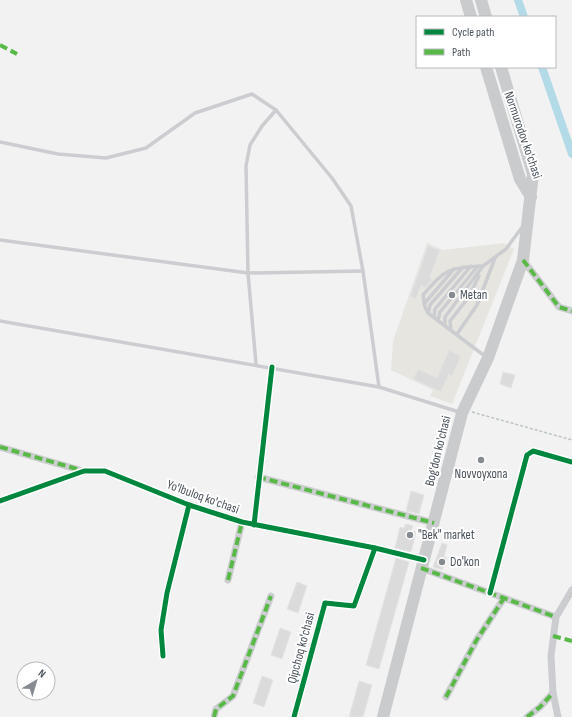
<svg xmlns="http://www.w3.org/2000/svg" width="572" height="717" viewBox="0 0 572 717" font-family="'Sofia Sans Condensed',sans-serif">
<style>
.commercial{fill:#e6e5e0}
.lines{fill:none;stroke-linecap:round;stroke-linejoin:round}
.canal{stroke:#b3dae7;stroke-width:8}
.building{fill:#dbdbdc;stroke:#e4e4e4}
.path{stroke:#bbc4c2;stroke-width:1.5;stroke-dasharray:3 2;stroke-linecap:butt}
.service{stroke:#cccdd0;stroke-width:3.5}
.minor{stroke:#cccdd0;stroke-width:7}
.primary{stroke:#c9cbcd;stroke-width:12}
.quiet{stroke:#58b947;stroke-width:4;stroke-dasharray:8 4;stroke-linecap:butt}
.cycleway-casing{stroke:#fff;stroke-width:8}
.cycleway{stroke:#00873e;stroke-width:5}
.poi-dot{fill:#858b90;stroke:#fff;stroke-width:1.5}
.labels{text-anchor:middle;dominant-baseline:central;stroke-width:4;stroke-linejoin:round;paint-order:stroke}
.street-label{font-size:13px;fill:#4b535c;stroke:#fff}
.poi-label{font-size:13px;fill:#4b535c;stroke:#fff;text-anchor:start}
</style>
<rect width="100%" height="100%" fill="#f2f2f2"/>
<!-- commercial -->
<polygon class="commercial" points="427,243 443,250 504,243 514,249 452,404 430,396 433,390 391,370 393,341"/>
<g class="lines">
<!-- canal -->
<g class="canal">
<polyline points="518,0 524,17"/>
<polyline points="542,67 572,154"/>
</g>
</g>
<!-- building -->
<g class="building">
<polygon points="428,246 440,250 430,277 432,280 425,288 421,285 416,299 410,297"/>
<polygon points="449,350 461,356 452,376 449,374 441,392 413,379 418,369 437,378"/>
<polygon points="503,372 515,375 511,388 500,384"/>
<polygon points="411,491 424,495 419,514 406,511"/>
<polygon points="406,524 413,526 411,531 416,532 411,552 395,548 400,527 404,528"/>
<polygon points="442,543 447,545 444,557 447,558 442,570 433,567"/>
<polygon points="396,558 409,562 379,669 366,665"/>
<polygon points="297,582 307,586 298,613 287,609"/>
<polygon points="280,628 291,632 282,659 271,655"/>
<polygon points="262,676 273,680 264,707 253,703"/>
<polygon points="359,681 372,685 363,717 349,717"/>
</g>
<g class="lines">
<!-- path -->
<polyline class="path" points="472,412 572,440"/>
<!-- service -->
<g class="service">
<polyline points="0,142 58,154 106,158 146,148 195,113 252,94 276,110 332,178 351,206 363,271 379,387"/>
<polyline points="0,240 248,273 363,271"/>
<path d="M483,266C449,268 446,268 423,295L425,307L428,313L486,357"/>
<polyline points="424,304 454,269"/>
<polyline points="428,313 430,305 463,267"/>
<polyline points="434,317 435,309 471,266"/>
<polyline points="438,320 440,312 478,266"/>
<polyline points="0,321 379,387 459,412"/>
<polyline points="445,326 445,317 483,266 506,249 523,226"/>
<polyline points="451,330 450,321 468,298 479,276"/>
<polyline points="457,334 477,305 495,258"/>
<polyline points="256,364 248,273 246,166 250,145 262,126 276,110"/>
</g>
<!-- minor -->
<g class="minor">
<polyline points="523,260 559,307 572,311"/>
<polyline points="0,447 83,471"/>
<polyline points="258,477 434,523"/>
<polyline points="0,501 84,471 105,471 189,505 242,522 375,548 424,560"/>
<polyline points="254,525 272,367"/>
<polyline points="421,568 556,617"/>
<polyline points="228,580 242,522"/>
<polyline points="490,593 527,455 533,451 572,462"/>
<polyline points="163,656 161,630 167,593 189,505"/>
<polyline points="446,697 476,641 504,598"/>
<polyline points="214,717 216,709 233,696 271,596"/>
<polyline points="294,717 325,603 354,606 375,548"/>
<polyline points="527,717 540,707 553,693"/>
<polyline points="558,717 553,693 551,656 556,617 572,590"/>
</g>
<!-- primary -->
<g class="primary">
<polyline points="466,0 471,17"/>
<polyline points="481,0 486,17"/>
<polyline points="486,67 520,179 531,197"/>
<polyline points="383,717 462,413 488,358 523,260 533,174 501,67"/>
</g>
<!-- quiet -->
<g class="quiet">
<polyline points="0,45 17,54"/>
<polyline points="523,260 559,307 572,311"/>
<polyline points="0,447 84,471"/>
<polyline points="258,477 434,523"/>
<polyline points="421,568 556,617"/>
<polyline points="228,580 242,522"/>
<polyline points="553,636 572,641"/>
<polyline points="446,697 476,641 504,598"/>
<polyline points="214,717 216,709 233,696 271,596"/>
<polyline points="527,717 540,707 553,693"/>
</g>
<!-- cycleway casing -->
<g class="cycleway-casing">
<g id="cycleway">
<polyline points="0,501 84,471 105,471 189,505 242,522 375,548 424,560"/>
<polyline points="254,525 272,367"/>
<polyline points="490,593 527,455 533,451 572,462"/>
<polyline points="163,656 161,630 167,593 189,505"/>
<polyline points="294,717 325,603 354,606 375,548"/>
</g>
</g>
<!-- cycleway -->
<use href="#cycleway" class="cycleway"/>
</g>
<!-- markers -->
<g class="poi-dot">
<circle cx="452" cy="295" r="4"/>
<circle cx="481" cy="460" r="4"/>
<circle cx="410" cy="535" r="4"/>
<circle cx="442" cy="562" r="4"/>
</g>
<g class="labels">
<!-- street labels -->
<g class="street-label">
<text transform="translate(523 135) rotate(71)">Normurodov ko'chasi</text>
<text transform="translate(438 451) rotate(-76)">Bog'don ko'chasi</text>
<text transform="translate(203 497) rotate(20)">Yo'lbuloq ko'chasi</text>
<text transform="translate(301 648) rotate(-75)">Qipchoq ko'chasi</text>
</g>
<!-- poi labels -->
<g class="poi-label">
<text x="460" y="295">Metan</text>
<text x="481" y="474" text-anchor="middle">Novvoyxona</text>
<text x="418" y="535">"Bek" market</text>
<text x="450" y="562">Do'kon</text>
</g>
</g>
<!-- legend -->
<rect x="416" y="16" width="140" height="52" fill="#ffffff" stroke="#b7babe"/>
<rect x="424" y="29" width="20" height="6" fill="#00873e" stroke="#b7babe"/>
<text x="452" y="36" font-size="12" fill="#4b535c">Cycle path</text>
<rect x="424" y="49" width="20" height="6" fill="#58b947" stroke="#b7babe"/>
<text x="452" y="56" font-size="12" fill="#4b535c">Path</text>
<!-- north arrow -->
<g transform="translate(36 681) rotate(38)"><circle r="19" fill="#ffffff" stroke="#b7babe"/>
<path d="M0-3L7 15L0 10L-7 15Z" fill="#858b90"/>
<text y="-6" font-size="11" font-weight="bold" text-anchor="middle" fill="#4b535c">N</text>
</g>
</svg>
